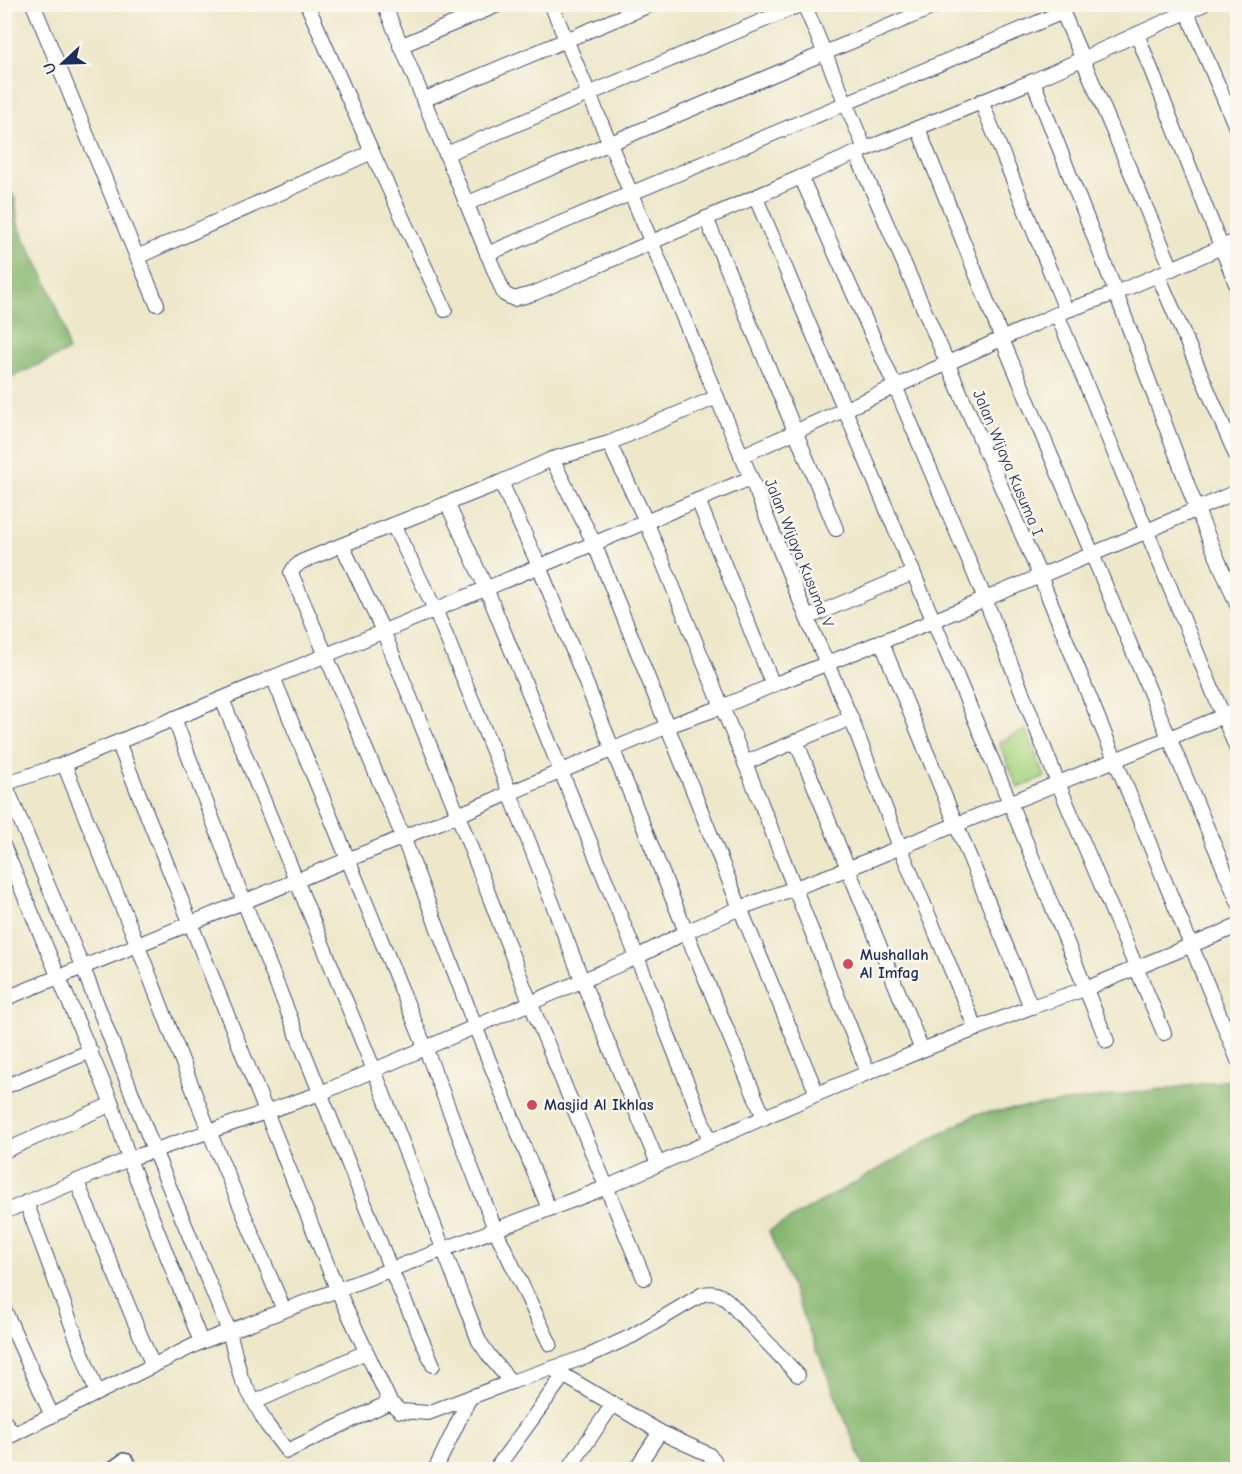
<svg xmlns="http://www.w3.org/2000/svg" width="1242" height="1474" viewBox="0 0 1242 1474" font-family="'Comic Neue',sans-serif">
<style>
.green{fill:#a9d480;stroke:#62826f;stroke-width:1.5}
.forest{fill:#86b66e;stroke:#507266;stroke-width:1.5}
.lines{fill:none;stroke-linecap:round;stroke-linejoin:round}
.service-casing{stroke:#3b4b6e;stroke-width:10}
.minor-casing{stroke:#3b4b6e;stroke-width:16}
.service{stroke:#fff;stroke-width:7}
.minor{stroke:#fff;stroke-width:14}
.poi-dot{fill:#d1495b;stroke:#fbf7ec;stroke-width:2}
.labels{text-anchor:middle;dominant-baseline:central;stroke-width:5;stroke-linejoin:round;paint-order:stroke}
.street-label{font-size:16px;fill:#1b2f5e;stroke:#fbf7ec}
.poi-label{font-size:16px;font-weight:bold;fill:#1b2f5e;stroke:#fbf7ec;text-anchor:start}
</style>
<rect width="100%" height="100%" fill="#fbf7ec"/>
<filter id="ink" filterUnits="userSpaceOnUse"><feTurbulence type="fractalNoise" baseFrequency=".0167" numOctaves="2"/><feDisplacementMap in="SourceGraphic" scale="12" xChannelSelector="R" yChannelSelector="G"/><feConvolveMatrix kernelMatrix="1 2 1 2 8 2 1 2 1" color-interpolation-filters="sRGB"/></filter>
<filter id="wash" filterUnits="userSpaceOnUse"><feTurbulence type="fractalNoise" baseFrequency=".008" numOctaves="4" result="noise"/><feDisplacementMap in="SourceGraphic" scale="24" xChannelSelector="R" yChannelSelector="G"/><feGaussianBlur stdDeviation="1.35" result="paint"/><feColorMatrix in="noise" values="0 0 0 0 0 0 0 0 0 0 0 0 0 0 0 0 0 1.4 0 .05"/><feComposite in="paint" operator="in"/></filter>
<g filter="url(#wash)">
<rect width="100%" height="100%" fill="#eee7ca"/>
<!-- green -->
<polygon class="green" points="1026,730 1045,777 1018,788 999,742"/>
<!-- forest -->
<g class="forest">
<polygon points="5,182 15,199 18,225 49,287 64,326 68,351 5,380"/>
<polygon points="1237,1079 1237,1469 865,1469 769,1231 976,1114"/>
</g>
</g>
<g filter="url(#ink)">
<g class="lines">
<!-- service casing -->
<g class="service-casing">
<polyline id="service" points="105,1470 123,1457 128,1458 136,1470"/>
</g>
<!-- minor casing -->
<g class="minor-casing">
<g id="minor">
<polyline points="33,4 137,257 372,152 307,4"/>
<polyline points="384,4 504,294 514,299 535,293 856,153 1033,81 1204,4"/>
<polyline points="551,4 751,478 807,618 851,718 900,847 976,1029"/>
<polyline points="804,4 865,149"/>
<polyline points="1060,6 1172,269"/>
<polyline points="1187,12 1238,132"/>
<polyline points="1137,34 1238,289"/>
<polyline points="400,46 500,4"/>
<polyline points="1033,81 1116,293 1197,510 1238,607"/>
<polyline points="423,100 652,4"/>
<polyline points="981,101 1066,310"/>
<polyline points="918,128 1002,339 1238,902"/>
<polyline points="372,152 445,310"/>
<polyline points="856,153 1040,576 1238,1060"/>
<polyline points="446,154 802,4"/>
<polyline points="801,177 895,386 985,599 1058,783 1164,1033"/>
<polyline points="756,198 1010,803 1107,1041"/>
<polyline points="468,203 941,4"/>
<polyline points="706,218 836,529"/>
<polyline points="487,254 1063,12"/>
<polyline points="137,257 157,304"/>
<polyline points="1158,275 1238,460"/>
<polyline points="1057,314 1238,752"/>
<polyline points="717,397 609,443 646,521 745,763 868,1073"/>
<polyline points="741,456 1057,314 1116,293 1238,240"/>
<polyline points="552,459 594,543 740,908 817,1094"/>
<polyline points="501,482 539,566 686,932 764,1118"/>
<polyline points="698,500 773,685"/>
<polyline points="447,503 486,588 637,957 710,1141"/>
<polyline points="393,525 435,609 510,793 582,980 658,1164"/>
<polyline points="342,545 383,631 458,815 530,1002 644,1278"/>
<polyline points="807,618 913,573"/>
<polyline points="881,641 1031,1007"/>
<polyline points="273,677 425,1047 495,1229 550,1344"/>
<polyline points="222,699 374,1070 479,1341 490,1357 511,1382"/>
<polyline points="174,718 244,902 391,1270 433,1365"/>
<polyline points="796,741 922,1050"/>
<path d="M118,742L337,1289L390,1402L400,1411L428,1413L511,1382L586,1357L632,1336L703,1294C714,1292 720,1294 728,1301L798,1375"/>
<polyline points="745,763 851,718"/>
<polyline points="64,764 138,946 209,1131 284,1310"/>
<polyline points="4,784 64,764 118,742 751,478"/>
<polyline points="5,784 83,968 154,1150 229,1331 241,1378 267,1425 287,1451 390,1402"/>
<polyline points="4,847 112,1104 129,1159 201,1342"/>
<polyline points="4,999 458,815 668,726 722,707 773,685 933,621 1145,532 1238,491"/>
<polyline points="4,1087 91,1051"/>
<polyline points="4,1151 112,1104"/>
<polyline points="77,1182 153,1366"/>
<polyline points="26,1202 97,1393"/>
<polyline points="549,1209 475,1026 403,837 291,573 294,568 301,562 342,545 501,482 552,459 609,443"/>
<polyline points="4,1212 129,1159 321,1093 637,957 686,932 740,908 847,869 1238,710"/>
<polyline points="4,1309 52,1416"/>
<polyline points="553,1369 660,1432 708,1454 714,1460 717,1470"/>
<polyline points="255,1402 366,1352"/>
<polyline points="4,1421 14,1434"/>
<polyline points="4,1439 201,1342 607,1187 817,1094 922,1050 1031,1007 1085,989 1238,926"/>
<polyline points="435,1470 470,1397"/>
<polyline points="495,1470 564,1375"/>
<polyline points="568,1470 613,1404"/>
<polyline points="635,1470 660,1432"/>
</g>
</g>
<!-- service -->
<use href="#service" class="service"/>
<!-- minor -->
<use href="#minor" class="minor"/>
</g>
</g>
<!-- markers -->
<g class="poi-dot">
<circle cx="848" cy="964" r="6"/>
<circle cx="532" cy="1105" r="6"/>
</g>
<g class="labels">
<!-- street labels -->
<g class="street-label">
<text transform="translate(1008 463) rotate(67)">Jalan Wijaya Kusuma I</text>
<text transform="translate(799 553) rotate(68)">Jalan Wijaya Kusuma V</text>
</g>
<!-- poi labels -->
<g class="poi-label">
<text x="860" y="955">Mushallah<tspan x="860" dy="18">Al Imfag</tspan></text>
<text x="544" y="1105">Masjid Al Ikhlas</text>
</g>
</g>
<!-- margin -->
<rect width="1242" height="1474" fill="none" stroke="#fbf7ec" stroke-width="24"/>
<!-- north arrow -->
<g transform="translate(63 63) rotate(248)" stroke="#fbf7ec" stroke-width="4.5" paint-order="stroke">
<path d="M0-4.5L10 22L0 15L-10 22Z" fill="#1b2f5e"/>
<text y="-9" font-size="16" font-weight="bold" text-anchor="middle" fill="#1b2f5e">U</text>
</g>
</svg>
